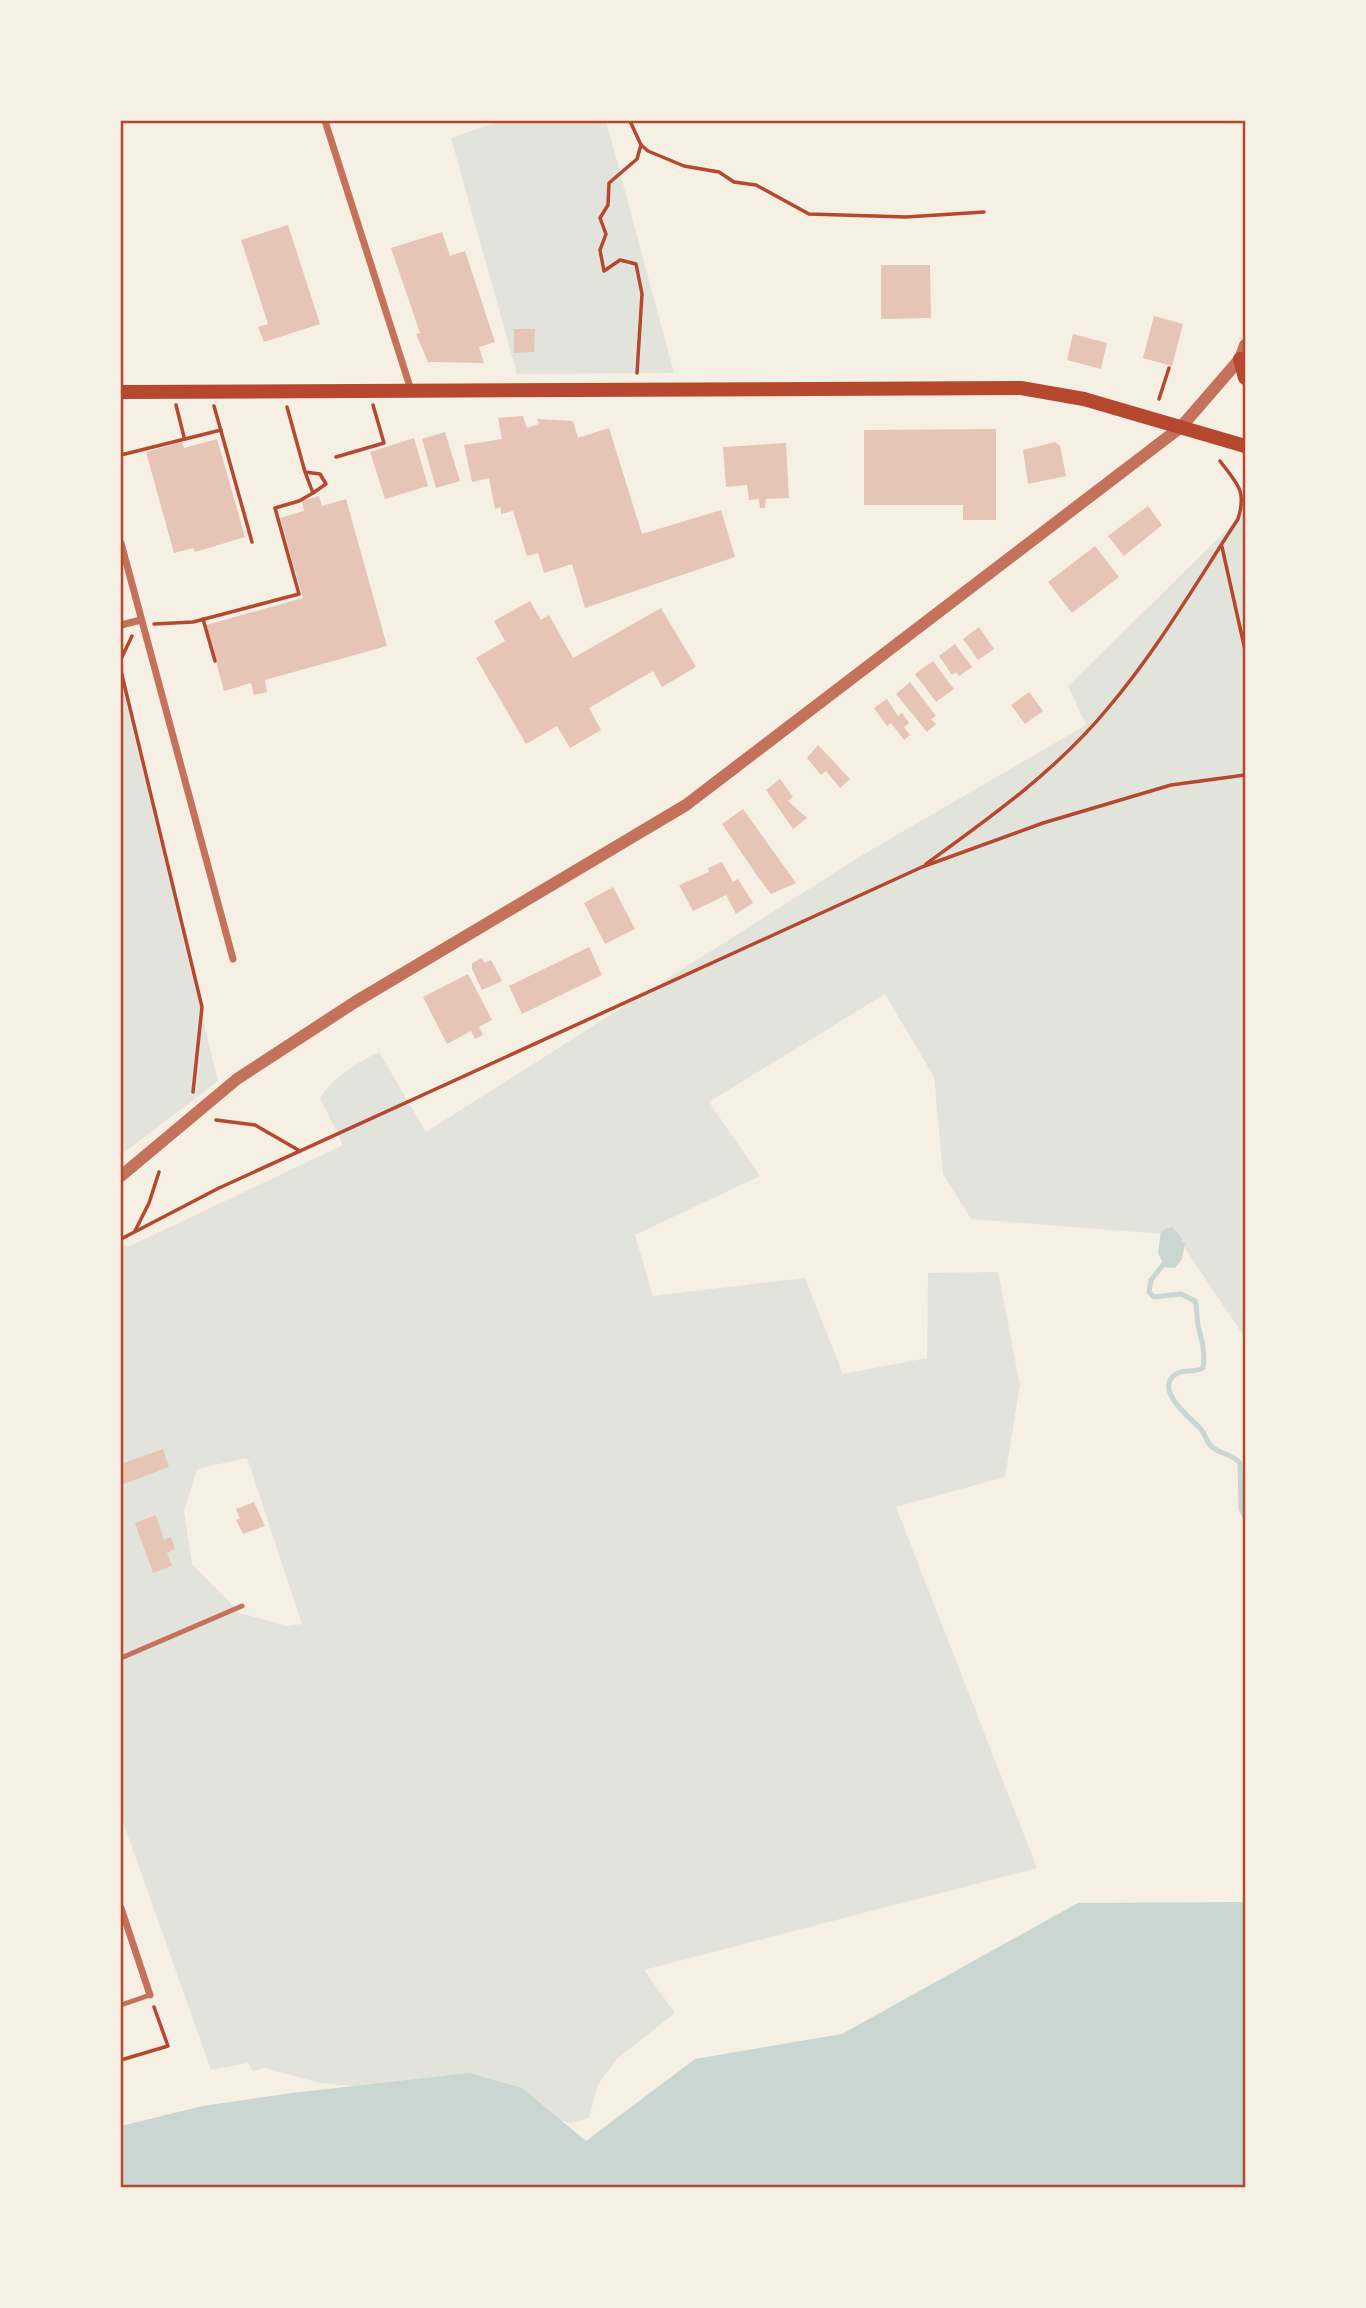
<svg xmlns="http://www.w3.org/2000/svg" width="1366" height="2308" viewBox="0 0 1366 2308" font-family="'PT Sans',sans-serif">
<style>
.green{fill:#e2e4dc;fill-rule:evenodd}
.water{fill:#c9d6d2}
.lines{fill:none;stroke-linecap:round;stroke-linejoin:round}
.stream{stroke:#c9d6d2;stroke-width:5}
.building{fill:#e6c5b7}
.path{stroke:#b5482f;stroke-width:3.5}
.service{stroke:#c5725c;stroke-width:5}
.minor{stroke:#c5725c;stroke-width:7}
.tertiary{stroke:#c5725c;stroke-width:12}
.secondary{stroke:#b5482f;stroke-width:14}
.neatline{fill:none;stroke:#b5482f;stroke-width:2.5}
</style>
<rect width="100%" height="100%" fill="#f6efe4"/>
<!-- green -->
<g class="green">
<polygon points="500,121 606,121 674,373 517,374 451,138"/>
<path d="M1245,512V1338L1176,1235L971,1219L943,1174L934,1077L885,994L709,1102L760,1176L635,1235L653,1296L805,1278L843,1374L927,1358L928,1273L998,1272L1020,1385L1005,1477L896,1507L1037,1868L644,1970L675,2013L618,2058L598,2084L589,2118L569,2123L454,2084L387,2089L320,2083L265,2068L253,2071L248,2063L211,2070L121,1816V1246L125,1244L128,1247L343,1145L320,1098C334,1077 356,1063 379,1052L426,1132L864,854L1086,725L1068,686ZM247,1458L302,1624L287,1626L240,1613L192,1564L184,1511L197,1469Z"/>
<polygon points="121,681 218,1081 121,1155"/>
</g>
<!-- water -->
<g class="water">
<polygon points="1172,1227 1182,1238 1181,1242 1185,1242 1182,1259 1175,1268 1165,1267 1158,1253 1161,1231"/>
<polygon points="1245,1902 1245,2187 121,2187 121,2126 203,2106 292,2093 469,2073 522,2088 586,2141 695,2059 842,2034 1078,1903"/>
</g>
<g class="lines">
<!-- stream -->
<path class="stream" d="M1163,1265L1151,1280L1149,1292L1154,1297L1181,1294L1195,1301C1198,1311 1196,1321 1199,1329C1203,1344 1205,1353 1203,1368C1195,1373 1183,1369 1176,1374C1153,1389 1191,1419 1200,1428C1205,1433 1206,1442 1212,1447C1220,1454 1233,1454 1240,1463L1241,1509L1245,1517"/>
</g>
<!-- building -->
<g class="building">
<polygon points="288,225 320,324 264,342 258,327 268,324 241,240"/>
<polygon points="442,232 450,256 465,251 495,342 479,347 484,363 428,362 416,334 420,333 391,248"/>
<polygon points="881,265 930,265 931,318 881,319"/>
<polygon points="1154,316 1183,324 1172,366 1143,358"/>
<polygon points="514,329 535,329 534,352 514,353"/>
<polygon points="1073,334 1107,343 1101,369 1067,360"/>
<polygon points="523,416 527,428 539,424 537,419 573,421 578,438 609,428 642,534 721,510 735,557 585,608 572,564 544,573 538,553 527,556 513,511 501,514 501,507 495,509 489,478 472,482 464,445 502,439 498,418"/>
<polygon points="996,429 996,520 963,520 963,505 864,505 864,430"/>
<polygon points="445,432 460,481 436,488 422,439"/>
<polygon points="414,438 428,486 385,499 370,452"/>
<polygon points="217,439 245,537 195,552 193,548 174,553 146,452 182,442 184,448"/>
<polygon points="1055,442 1060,446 1066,476 1028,484 1023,450"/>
<polygon points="786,443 789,498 766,499 765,508 760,508 759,499 749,500 747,485 726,487 723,447"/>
<polygon points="319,496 322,506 346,499 387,646 265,680 267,692 254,695 251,683 224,691 206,625 303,598 280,518 304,511 302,501"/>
<polygon points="1148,506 1162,525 1124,556 1108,536"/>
<polygon points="1095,546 1119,577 1072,613 1048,582"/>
<polygon points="530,601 541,620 549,615 573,658 661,608 696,667 662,687 653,671 589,708 601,730 570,748 557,726 526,744 476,658 505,641 494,621"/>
<polygon points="979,627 994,649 978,660 963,639"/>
<polygon points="955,644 972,667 959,676 956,672 952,675 939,656"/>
<polygon points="933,661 954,689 936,702 915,674"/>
<polygon points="910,682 936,716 931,719 936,724 927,732 896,694"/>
<polygon points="1029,692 1043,711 1025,724 1011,705"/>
<polygon points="887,699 898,716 902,713 909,723 904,727 910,735 904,740 891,723 887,726 874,708"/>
<polygon points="818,745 850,779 840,788 826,771 821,775 807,758"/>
<polygon points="780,779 793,797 788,801 807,818 793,829 766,790"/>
<polygon points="743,809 796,883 771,894 758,877 722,824"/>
<polygon points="722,862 733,882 738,879 753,903 736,914 726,895 693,911 679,885 709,872 708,868"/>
<polygon points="613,887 635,929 605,944 584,903"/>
<polygon points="589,947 602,975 522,1014 509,986"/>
<polygon points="482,958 484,963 491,960 502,981 482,990 472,969 472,963"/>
<polygon points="468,974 492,1020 479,1027 483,1035 475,1039 471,1031 447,1044 423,997"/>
<polygon points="163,1449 169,1467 121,1485 121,1464"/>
<polygon points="254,1502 265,1526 243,1534 236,1520 240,1518 236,1509"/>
<polygon points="156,1515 164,1540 171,1537 175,1549 167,1553 172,1566 153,1573 135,1523"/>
</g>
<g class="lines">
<!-- path -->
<g class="path">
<polyline points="630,121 641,145 648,151 684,166 719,172 734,182 756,185 809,214 906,217 984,212"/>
<polyline points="637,373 642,294 636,264 620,260 604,271 600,250 606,234 600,218 608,205 609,183 637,159 641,145"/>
<polyline points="1159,399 1169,368"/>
<polyline points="176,405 184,437"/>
<polyline points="214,406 252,542"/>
<polyline points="287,407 305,472 320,474 326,484 313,493 305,472"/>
<polyline points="121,455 221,430"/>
<polyline points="336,457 384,443 373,405"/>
<polyline points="1222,547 1245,650"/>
<polyline points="203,619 215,661"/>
<polyline points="154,624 193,622 299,594 275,508 299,501 313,493"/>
<polyline points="121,659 132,636"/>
<polyline points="121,671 202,1007 193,1092"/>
<path d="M926,864C991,817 1057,770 1108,708C1158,649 1196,583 1238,519C1247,490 1237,484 1220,461"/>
<polyline points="216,1120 255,1125 300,1151"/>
<polyline points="135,1231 149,1203 159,1172"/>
<polyline points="121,1239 219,1188 922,867 1043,823 1171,785 1245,775"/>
<polyline points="121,2060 168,2046 154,2007"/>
</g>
<!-- service -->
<g class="service">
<polyline points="121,1658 242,1606"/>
<polyline points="121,2005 150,1995"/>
</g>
<!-- minor -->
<g class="minor">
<polyline points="325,121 411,390"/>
<polyline points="121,543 233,959"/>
<polyline points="121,625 141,620"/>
<polyline points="121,1908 150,1995"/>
</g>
<!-- tertiary -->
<polyline class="tertiary" points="121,1176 237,1079 355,1002 686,805 1181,427 1240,359 1245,345"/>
<!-- secondary -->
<g class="secondary">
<polyline points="1240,359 1245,378"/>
<polyline points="121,392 1021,388 1084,399 1245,446"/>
</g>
</g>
<!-- border -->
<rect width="1366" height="2308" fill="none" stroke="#f6efe4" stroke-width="245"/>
<rect x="122" y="122" width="1122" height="2064" class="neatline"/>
</svg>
